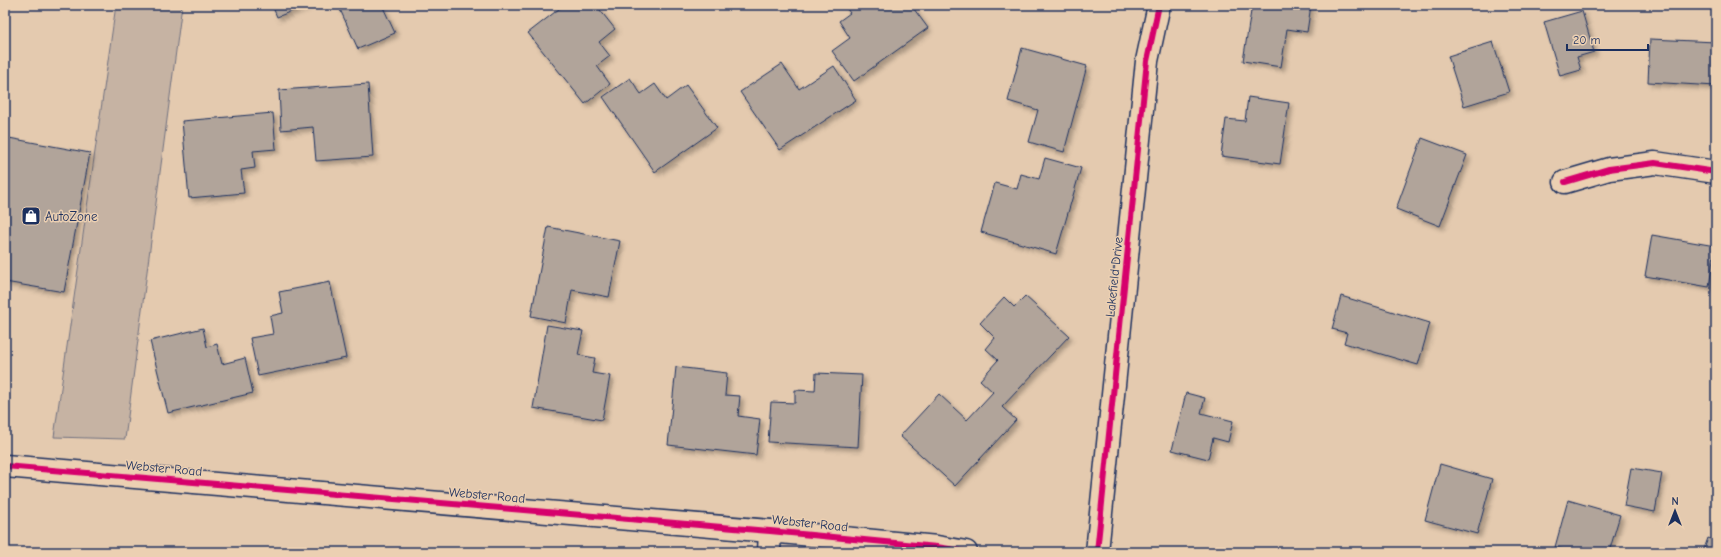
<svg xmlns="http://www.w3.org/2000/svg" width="1721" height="557" viewBox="0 0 1721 557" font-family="'Comic Neue',sans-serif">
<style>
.green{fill:#c6b3a3;stroke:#707180}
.building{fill:#b1a49a;stroke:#1b2f5e;filter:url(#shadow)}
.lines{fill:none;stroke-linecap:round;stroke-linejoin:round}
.minor-casing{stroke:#1b2f5e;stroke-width:25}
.tertiary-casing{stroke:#1b2f5e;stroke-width:25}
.minor{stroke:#ecd0b2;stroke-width:22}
.tertiary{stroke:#ecd0b2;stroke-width:22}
.cycleway-casing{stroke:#ecd0b2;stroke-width:8}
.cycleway{stroke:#d6006c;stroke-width:6}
.labels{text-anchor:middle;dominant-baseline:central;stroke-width:3;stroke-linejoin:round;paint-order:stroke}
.poi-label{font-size:13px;fill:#1b2f5e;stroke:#ecd0b2;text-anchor:start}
.street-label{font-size:13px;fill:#1b2f5e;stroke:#ecd0b2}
</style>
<defs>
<filter id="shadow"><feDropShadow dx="3.5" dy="3.5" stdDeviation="2" flood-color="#0004"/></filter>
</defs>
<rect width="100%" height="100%" fill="#e4caaf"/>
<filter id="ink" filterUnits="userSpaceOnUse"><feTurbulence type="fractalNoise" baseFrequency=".025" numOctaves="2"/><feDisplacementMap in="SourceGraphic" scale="8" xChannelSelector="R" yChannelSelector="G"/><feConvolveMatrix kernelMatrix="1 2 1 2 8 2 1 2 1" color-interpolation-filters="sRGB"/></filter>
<g filter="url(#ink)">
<!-- green -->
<polygon class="green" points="116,5 182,5 125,439 54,437"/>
<!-- building -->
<g class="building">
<polygon points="272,5 307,5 277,17"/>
<polygon points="338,5 382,5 395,33 358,49"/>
<polygon points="564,5 596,5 615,29 599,42 610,56 597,66 610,84 585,104 528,33"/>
<polygon points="844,5 911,5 928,28 854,81 832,51 850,38 839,21 850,13"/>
<polygon points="1252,5 1311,5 1307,32 1287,29 1281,67 1243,61"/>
<polygon points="1582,11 1594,52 1577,57 1581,70 1560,76 1544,22"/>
<polygon points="1650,39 1716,42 1716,86 1648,82"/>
<polygon points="1493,42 1509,92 1464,106 1448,56"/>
<polygon points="1022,48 1087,66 1064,152 1029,142 1038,110 1008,101"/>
<polygon points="782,64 799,89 834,66 856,100 780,150 740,92"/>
<polygon points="630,78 641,94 655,84 666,100 686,85 717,128 655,172 603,97"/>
<polygon points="368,84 373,157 316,161 313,127 281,130 279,90"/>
<polygon points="1248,97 1289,103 1280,164 1221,156 1226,119 1245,121"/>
<polygon points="273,113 276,149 253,151 255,168 241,170 244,193 189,198 182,121"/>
<polygon points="9,138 90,153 64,292 5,282 5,159"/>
<polygon points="1422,138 1467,155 1440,226 1396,209"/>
<polygon points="1045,158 1081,168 1056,254 981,232 995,183 1017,189 1021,174 1039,179"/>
<polygon points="548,227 620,241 609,297 572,290 566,323 531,316"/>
<polygon points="1652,235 1715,246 1709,287 1645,276"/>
<polygon points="330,282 346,358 258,376 250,338 273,334 270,316 283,313 279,292"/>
<polygon points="1025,296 1069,336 1002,407 1016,420 955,486 900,436 939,394 967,420 993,392 980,380 998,360 986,349 995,338 980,323 1004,297 1014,307"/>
<polygon points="1341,296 1430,323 1418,365 1344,343 1347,333 1332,329"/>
<polygon points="547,325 583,331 578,355 595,358 592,373 610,376 602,420 533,408"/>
<polygon points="203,328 207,347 217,344 222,364 245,358 253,393 168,413 150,341"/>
<polygon points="676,367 727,373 725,395 740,396 738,416 760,419 756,455 668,445"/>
<polygon points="816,373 862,375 858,447 768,442 771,402 795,403 795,390 815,391"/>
<polygon points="1186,393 1205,398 1201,413 1233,421 1228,442 1213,438 1208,459 1172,450"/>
<polygon points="1440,464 1492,479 1477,534 1425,520"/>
<polygon points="1631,468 1662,473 1655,512 1624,506"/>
<polygon points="1568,500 1620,515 1609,552 1572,552 1555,547"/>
<polygon points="1708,538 1716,541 1716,552 1703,552"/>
</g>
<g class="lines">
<!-- minor casing -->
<g class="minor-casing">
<g id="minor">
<polyline points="1565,182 1609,169 1655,163 1716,172"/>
<polyline points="769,552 770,531"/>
<polyline points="1097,552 1147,61 1159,5"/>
</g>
</g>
<!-- tertiary casing -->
<g class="tertiary-casing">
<polyline id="tertiary" points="5,466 770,531 937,547 966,552"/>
</g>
<!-- minor -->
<use href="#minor" class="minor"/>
<!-- tertiary -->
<use href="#tertiary" class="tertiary"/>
<!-- cycleway casing -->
<g class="cycleway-casing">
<g id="cycleway">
<polyline points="1565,182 1609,169 1655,163 1716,172"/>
<polyline points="5,466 770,531 937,547 966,552"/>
<polyline points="1097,552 1147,61 1159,5"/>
</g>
</g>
<!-- cycleway -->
<use href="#cycleway" class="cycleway"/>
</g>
</g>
<!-- icons -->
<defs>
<g id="shop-square" transform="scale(1)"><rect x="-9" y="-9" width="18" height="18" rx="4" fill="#1b2f5e" stroke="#ecd0b2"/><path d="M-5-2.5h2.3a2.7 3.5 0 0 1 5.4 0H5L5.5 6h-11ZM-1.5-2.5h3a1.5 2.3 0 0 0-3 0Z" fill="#fff"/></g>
</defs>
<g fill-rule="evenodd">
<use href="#shop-square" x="31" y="216"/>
</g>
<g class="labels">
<!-- poi labels -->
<g class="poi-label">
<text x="45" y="216">AutoZone</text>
</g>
<!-- street labels -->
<g class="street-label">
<text transform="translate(1114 277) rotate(-84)">Lakefield Drive</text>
<text transform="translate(164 468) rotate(5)">Webster Road</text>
<text transform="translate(487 495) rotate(5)">Webster Road</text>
<text transform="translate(810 523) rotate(6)">Webster Road</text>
</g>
</g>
<!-- margin -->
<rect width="1721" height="557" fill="none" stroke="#ecd0b2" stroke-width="20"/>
<rect x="10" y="10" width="1701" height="537" fill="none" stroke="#1b2f5e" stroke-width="1.5" filter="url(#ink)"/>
<!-- north arrow -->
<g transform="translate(1675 511)" stroke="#ecd0b2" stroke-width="3" paint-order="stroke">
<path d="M0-3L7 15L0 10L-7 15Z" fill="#1b2f5e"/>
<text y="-6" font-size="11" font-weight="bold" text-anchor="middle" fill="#1b2f5e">N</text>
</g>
<!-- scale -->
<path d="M1567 44v6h81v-6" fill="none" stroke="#1b2f5e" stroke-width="2"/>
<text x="1573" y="44" font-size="12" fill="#1b2f5e" stroke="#ecd0b2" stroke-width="3" paint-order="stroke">20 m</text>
</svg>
